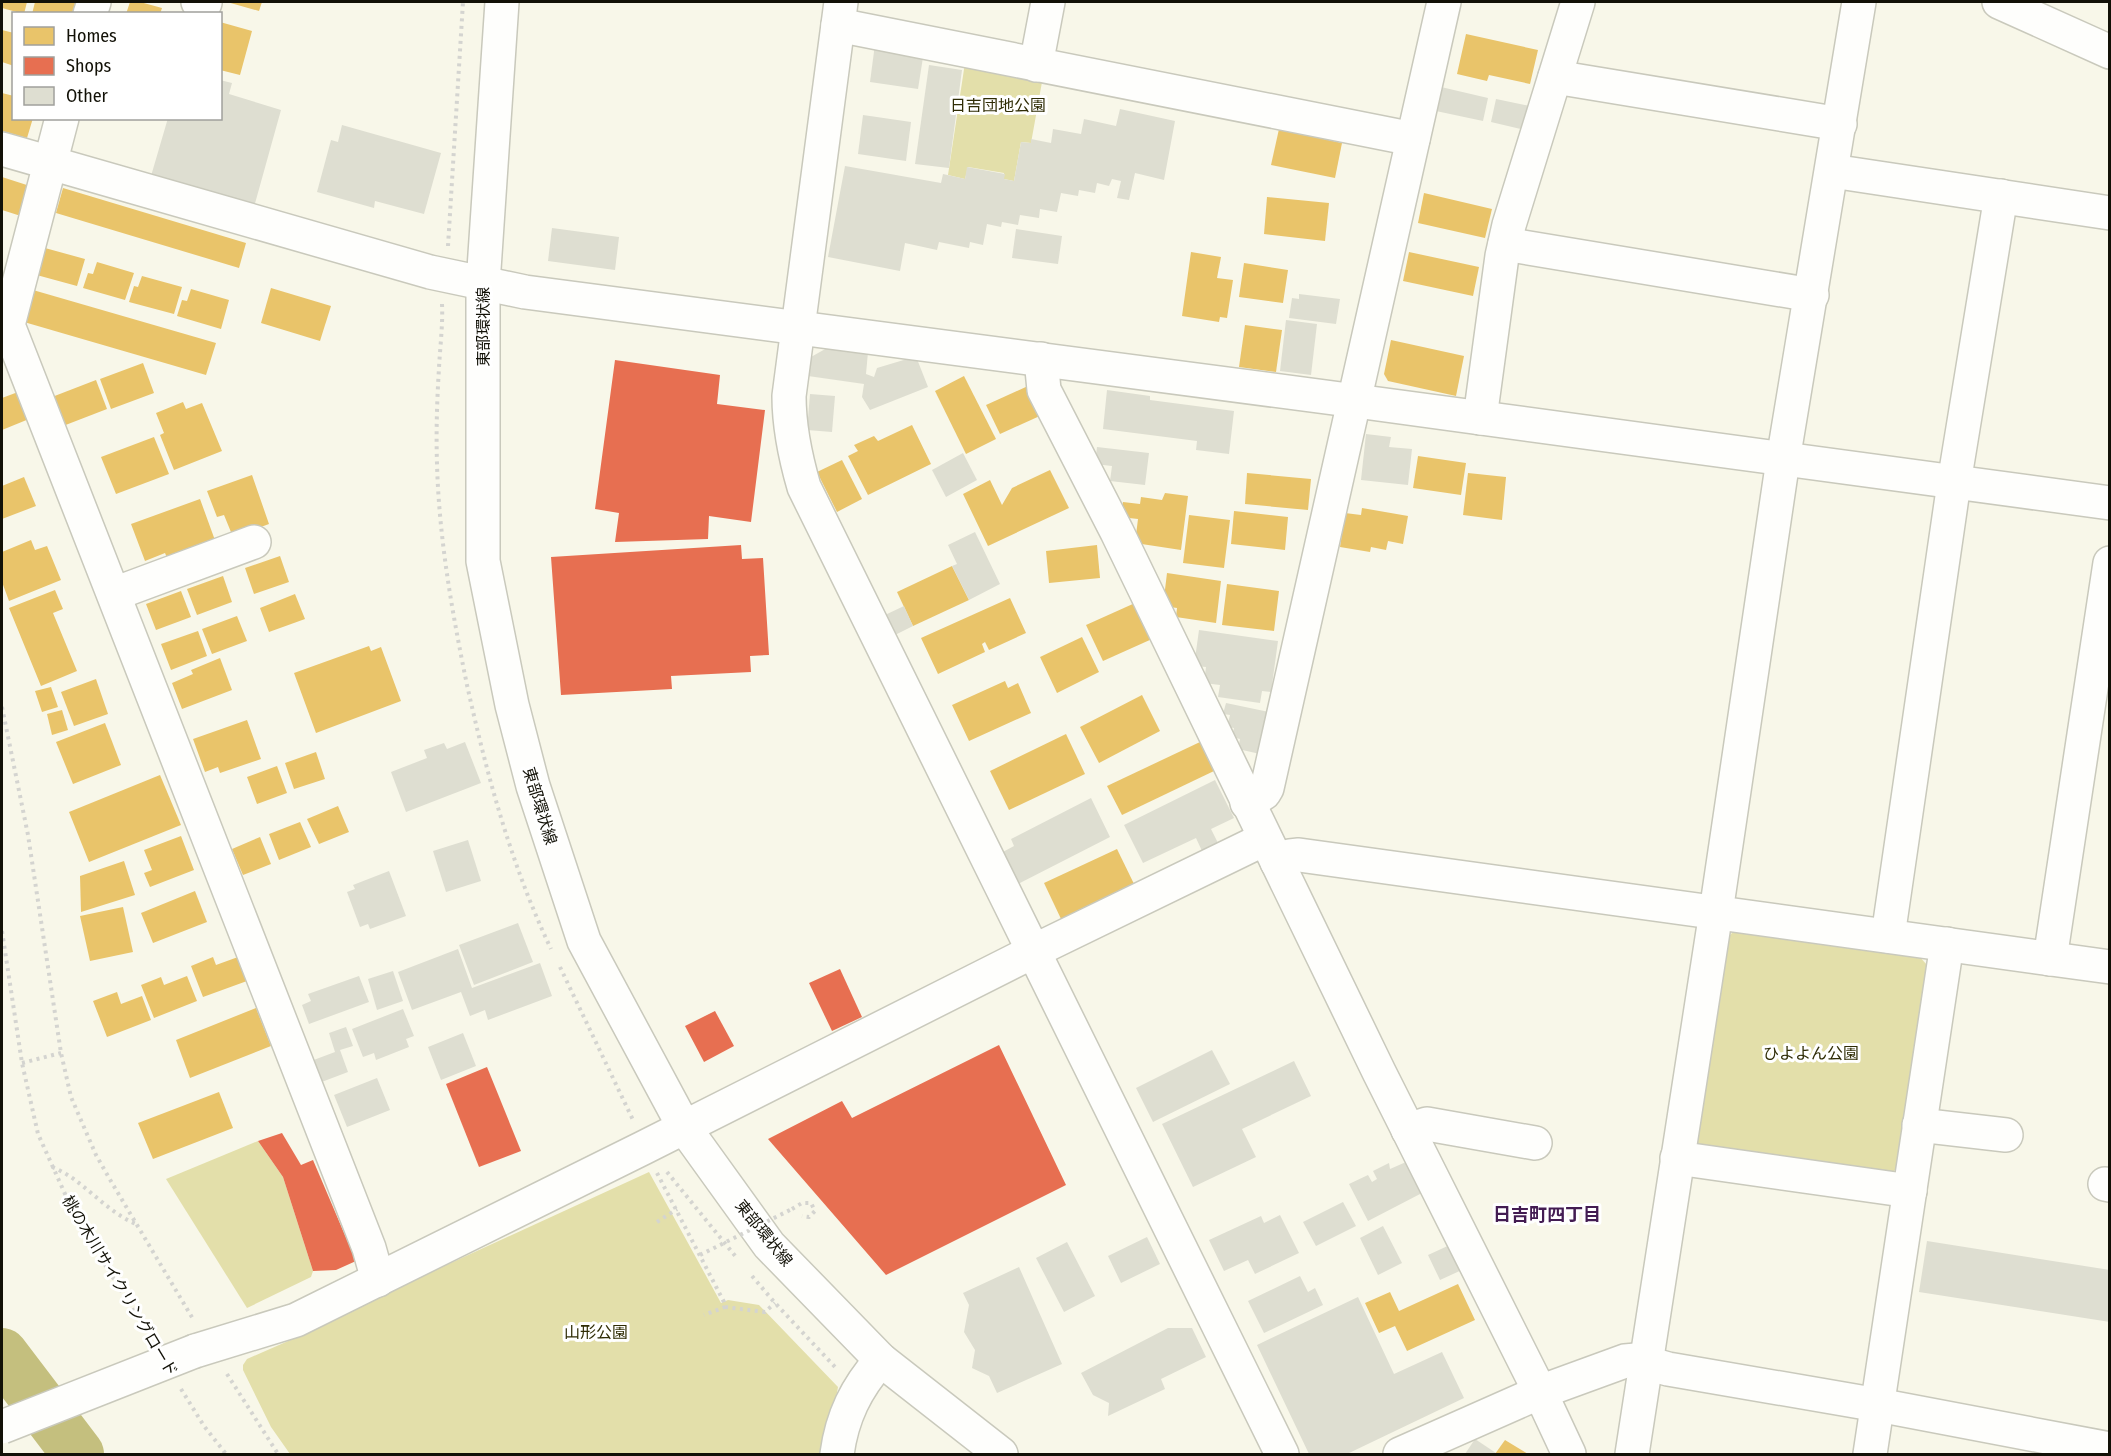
<svg xmlns="http://www.w3.org/2000/svg" width="2111" height="1456" viewBox="0 0 2111 1456" font-family="'Fira Sans Condensed','Noto Sans JP',sans-serif">
<style>
.green{fill:#e3dfaa}
.homes{fill:#e9c46a}
.shops{fill:#e76f51}
.lines{fill:none;stroke-linecap:round;stroke-linejoin:round}
.river{stroke:#c4bf7e;stroke-width:52}
.building{fill:#deded1}
.minor-casing{stroke:#c9c9bc;stroke-width:36}
.path{stroke:#d4d4d0;stroke-width:4;stroke-dasharray:3 4.5;stroke-linecap:butt}
.minor{stroke:#fefefc;stroke-width:33}
.minor-bridge-casing{stroke:#c9c9bc;stroke-width:36;stroke-linecap:butt}
.path-bridge{stroke:#d4d4d0;stroke-width:4;stroke-dasharray:3 4.5;stroke-linecap:butt}
.minor-bridge{stroke:#fefefc;stroke-width:33}
.labels{text-anchor:middle;dominant-baseline:central;stroke-width:6;stroke-linejoin:round;paint-order:stroke}
.park-label{font-size:16px;fill:#2f2c05;stroke:#fff}
.street-label{font-size:16px;fill:#121107;stroke:#fff}
.neighbourhood-label{font-size:18px;font-weight:bold;fill:#431c52;stroke:#fff}
</style>
<rect width="100%" height="100%" fill="#f8f7e9"/>
<!-- green -->
<g class="green">
<polygon points="966,56 1044,71 1031,143 1021,142 1014,181 1004,179 1004,173 968,167 965,179 948,175"/>
<polygon points="1735,930 1919,956 1927,965 1899,1167 1889,1175 1704,1150 1694,1138 1726,939"/>
<polygon points="258,1141 283,1177 313,1271 311,1277 247,1308 166,1179"/>
<polygon points="649,1172 721,1303 728,1300 759,1305 838,1387 826,1454 290,1454 271,1427 243,1370 243,1365 247,1359 320,1327 405,1284"/>
</g>
<!-- homes -->
<g class="homes">
<polygon points="2,2 27,2 24,14 2,8"/>
<polygon points="35,2 77,2 74,14 32,14"/>
<polygon points="130,2 140,2 162,8 160,14 126,14"/>
<polygon points="227,2 262,2 259,11"/>
<polygon points="220,22 252,31 240,75 220,70"/>
<polygon points="2,30 14,33 14,66 2,62"/>
<polygon points="1466,34 1538,50 1530,84 1489,75 1487,81 1457,74"/>
<polygon points="2,93 14,96 14,118 33,118 27,138 2,131"/>
<polygon points="1279,129 1342,143 1335,178 1271,165"/>
<polygon points="2,177 33,187 24,217 2,210"/>
<polygon points="63,188 246,243 239,268 56,213"/>
<polygon points="1424,193 1492,209 1485,238 1418,223"/>
<polygon points="1267,197 1329,203 1325,241 1264,234"/>
<polygon points="45,248 85,259 77,286 33,274 42,260"/>
<polygon points="1191,252 1221,257 1217,278 1233,280 1227,318 1220,317 1219,322 1182,316"/>
<polygon points="1409,252 1479,267 1473,296 1403,281"/>
<polygon points="97,262 134,273 125,300 83,288 88,273 93,274"/>
<polygon points="1244,263 1288,270 1283,303 1239,297"/>
<polygon points="142,276 182,287 174,314 129,302 134,286 138,287"/>
<polygon points="271,288 331,306 320,341 261,323"/>
<polygon points="191,289 229,300 221,329 177,316 182,300 187,301"/>
<polygon points="33,290 216,343 206,375 24,322"/>
<polygon points="1245,325 1282,330 1276,372 1239,367"/>
<polygon points="1391,340 1464,356 1456,396 1388,381 1384,374"/>
<polygon points="143,363 154,393 111,409 100,379"/>
<polygon points="964,376 996,439 966,454 935,391"/>
<polygon points="96,380 107,409 63,426 52,397"/>
<polygon points="1028,386 1042,415 1000,434 986,405"/>
<polygon points="18,392 29,419 2,430 2,398"/>
<polygon points="183,402 186,409 202,403 222,451 174,470 160,435 164,433 156,413"/>
<polygon points="912,425 931,464 868,495 848,456 858,451 854,445 874,436 878,441"/>
<polygon points="154,437 169,474 116,494 101,457"/>
<polygon points="1418,456 1466,463 1461,495 1413,488"/>
<polygon points="842,460 862,499 837,512 817,472"/>
<polygon points="1050,470 1069,508 988,546 963,494 990,480 1002,505 1012,488"/>
<polygon points="1247,473 1311,479 1308,510 1245,504"/>
<polygon points="1468,473 1506,477 1502,520 1463,515"/>
<polygon points="252,475 269,524 233,537 224,515 217,517 207,491"/>
<polygon points="24,477 36,506 2,519 2,486"/>
<polygon points="1165,493 1188,496 1181,550 1135,543 1138,519 1120,517 1123,502 1140,504 1141,497 1162,500"/>
<polygon points="200,499 216,543 168,560 165,553 145,561 131,524"/>
<polygon points="1362,508 1408,516 1403,544 1388,541 1386,550 1371,547 1370,552 1340,547 1345,513 1361,515"/>
<polygon points="1234,511 1288,517 1285,550 1231,544"/>
<polygon points="1189,515 1230,520 1224,568 1183,563"/>
<polygon points="31,540 35,550 47,546 61,580 9,601 2,582 2,552"/>
<polygon points="1097,545 1100,578 1049,583 1046,551"/>
<polygon points="280,556 289,582 254,594 245,568"/>
<polygon points="952,566 969,600 913,626 897,592"/>
<polygon points="1167,573 1221,581 1216,623 1176,617 1177,608 1163,606"/>
<polygon points="223,576 232,602 197,615 187,589"/>
<polygon points="1227,584 1279,591 1274,631 1222,625"/>
<polygon points="55,590 63,609 53,613 77,671 41,686 9,608"/>
<polygon points="181,591 191,617 156,630 146,604"/>
<polygon points="295,594 305,619 269,632 260,608"/>
<polygon points="1010,598 1026,633 989,650 985,642 982,644 985,652 938,674 921,638"/>
<polygon points="1135,603 1152,639 1103,661 1086,625"/>
<polygon points="237,616 247,641 212,654 202,629"/>
<polygon points="198,631 207,656 171,670 161,644"/>
<polygon points="1082,637 1099,672 1057,693 1040,657"/>
<polygon points="369,646 371,651 381,647 401,701 316,733 294,673"/>
<polygon points="220,658 232,690 182,709 172,683 193,674 191,670"/>
<polygon points="96,679 108,714 74,726 61,692"/>
<polygon points="1005,681 1008,688 1018,683 1031,713 969,741 952,705"/>
<polygon points="51,687 58,707 42,712 35,691"/>
<polygon points="1142,695 1160,731 1099,763 1080,727"/>
<polygon points="62,710 68,730 52,735 47,714"/>
<polygon points="247,720 261,759 220,773 218,767 205,772 193,739"/>
<polygon points="105,723 121,765 73,784 56,742"/>
<polygon points="1066,734 1085,774 1009,810 990,771"/>
<polygon points="1200,742 1214,771 1122,815 1107,786"/>
<polygon points="316,752 325,779 294,789 285,763"/>
<polygon points="277,766 287,793 257,804 247,777"/>
<polygon points="160,775 181,825 89,862 69,812"/>
<polygon points="338,806 349,832 319,844 307,819"/>
<polygon points="300,822 311,847 279,860 269,834"/>
<polygon points="181,836 194,870 150,887 144,873 152,870 144,850"/>
<polygon points="260,837 271,864 243,875 232,849"/>
<polygon points="1117,849 1135,886 1062,921 1044,883"/>
<polygon points="124,861 135,895 81,912 80,876"/>
<polygon points="195,891 207,922 153,943 141,913"/>
<polygon points="123,907 133,952 90,961 80,916"/>
<polygon points="213,957 216,965 238,957 247,981 203,997 191,966"/>
<polygon points="187,976 197,1001 154,1018 141,985 161,977 164,985"/>
<polygon points="117,992 121,1004 142,996 151,1020 107,1037 93,1001"/>
<polygon points="256,1008 271,1046 190,1078 176,1040"/>
<polygon points="219,1092 233,1128 153,1159 138,1123"/>
<polygon points="1458,1284 1475,1320 1407,1351 1395,1326 1379,1333 1365,1303 1390,1292 1399,1311"/>
<polygon points="1505,1440 1528,1454 1495,1454"/>
</g>
<!-- shops -->
<g class="shops">
<polygon points="615,360 720,375 717,404 765,410 751,522 709,516 708,539 615,542 619,513 595,509"/>
<polygon points="741,545 742,559 763,558 769,655 750,656 751,672 671,676 672,689 561,695 551,557"/>
<polygon points="840,969 862,1017 832,1031 809,983"/>
<polygon points="715,1011 734,1046 704,1062 685,1026"/>
<polygon points="999,1045 1066,1185 886,1275 768,1139 842,1101 852,1118"/>
<polygon points="487,1067 521,1151 479,1167 446,1084"/>
<polygon points="282,1133 301,1165 313,1160 356,1261 336,1270 313,1271 283,1177 258,1141"/>
</g>
<g class="lines">
<!-- river -->
<polyline class="river" points="2,1354 78,1454"/>
</g>
<!-- building -->
<g class="building">
<polygon points="875,44 924,51 918,89 870,82"/>
<polygon points="929,65 962,70 949,168 915,164"/>
<polygon points="220,80 232,83 229,94 281,110 254,207 151,176 168,118 220,118"/>
<polygon points="1441,87 1488,98 1483,121 1436,111"/>
<polygon points="1496,99 1530,106 1525,130 1491,122"/>
<polygon points="1120,109 1175,121 1164,180 1135,173 1129,200 1117,198 1121,181 1112,179 1109,186 1097,183 1095,193 1079,190 1078,196 1061,193 1057,212 1040,209 1039,218 1020,215 1018,225 1002,222 1001,227 987,224 983,245 970,242 969,248 939,242 937,250 905,243 900,271 828,257 845,166 941,183 943,174 965,179 967,167 1005,174 1004,179 1014,181 1021,142 1031,143 1031,139 1051,143 1053,129 1081,134 1084,119 1116,126"/>
<polygon points="863,115 911,122 906,161 858,154"/>
<polygon points="342,125 441,153 424,214 375,201 374,208 317,192 331,140 338,142"/>
<polygon points="552,228 619,237 615,270 548,261"/>
<polygon points="1016,229 1062,236 1058,264 1012,258"/>
<polygon points="1299,294 1340,299 1336,324 1289,318 1292,298 1299,299"/>
<polygon points="1286,320 1317,324 1311,375 1280,371"/>
<polygon points="827,348 868,352 866,374 874,377 877,368 907,359 917,359 928,387 870,410 862,397 864,384 808,376 811,357"/>
<polygon points="1107,390 1150,396 1150,400 1234,411 1229,454 1196,450 1197,441 1103,429"/>
<polygon points="810,394 835,396 832,432 807,430"/>
<polygon points="1366,434 1391,437 1389,447 1412,449 1408,485 1361,480"/>
<polygon points="1097,447 1149,453 1145,485 1110,481 1112,466 1095,464"/>
<polygon points="963,453 977,480 946,497 932,470"/>
<polygon points="975,532 1000,584 969,600 952,566 957,564 948,545"/>
<polygon points="904,606 913,626 895,635 885,615"/>
<polygon points="1199,630 1278,641 1271,692 1262,691 1260,703 1218,697 1220,685 1204,683 1206,667 1194,666"/>
<polygon points="1226,703 1269,712 1260,754 1238,749 1240,739 1232,737 1234,728 1227,727 1230,715 1223,714"/>
<polygon points="465,742 481,783 406,812 391,772 427,758 424,750 444,743 447,749"/>
<polygon points="1215,780 1234,818 1211,829 1218,843 1202,851 1196,838 1143,863 1124,825"/>
<polygon points="1091,798 1110,837 1018,884 1001,853 1014,846 1011,839"/>
<polygon points="468,840 481,881 446,892 433,851"/>
<polygon points="389,871 406,916 370,929 368,924 360,927 347,892 355,889 353,885"/>
<polygon points="518,923 533,962 474,985 459,945"/>
<polygon points="458,949 472,988 540,963 552,996 488,1020 485,1010 470,1016 461,992 412,1010 398,972"/>
<polygon points="393,971 403,1001 377,1010 368,979"/>
<polygon points="359,976 369,1002 309,1024 302,1005 311,1001 308,994"/>
<polygon points="403,1009 414,1036 406,1039 409,1047 376,1060 374,1053 363,1057 352,1029"/>
<polygon points="346,1027 353,1046 340,1050 348,1072 319,1083 311,1061 335,1052 329,1033"/>
<polygon points="463,1033 476,1066 441,1080 428,1047"/>
<polygon points="1212,1050 1230,1084 1153,1122 1136,1088"/>
<polygon points="1294,1061 1311,1096 1242,1129 1256,1157 1193,1187 1162,1124"/>
<polygon points="377,1078 390,1110 347,1127 334,1095"/>
<polygon points="1406,1162 1422,1193 1368,1221 1349,1184 1368,1175 1372,1182 1377,1179 1373,1171 1389,1163 1390,1169"/>
<polygon points="1343,1202 1356,1226 1316,1246 1303,1222"/>
<polygon points="1280,1215 1299,1253 1255,1274 1248,1260 1224,1271 1209,1240 1261,1216 1264,1223"/>
<polygon points="1383,1226 1402,1263 1378,1275 1360,1238"/>
<polygon points="1147,1237 1160,1264 1121,1283 1108,1256"/>
<polygon points="1927,1241 2110,1270 2110,1322 1919,1292"/>
<polygon points="1067,1242 1095,1296 1064,1312 1036,1258"/>
<polygon points="1452,1244 1464,1269 1440,1280 1428,1255"/>
<polygon points="1019,1267 1062,1364 997,1393 989,1376 972,1368 975,1350 964,1332 969,1305 963,1293"/>
<polygon points="1300,1276 1308,1292 1315,1288 1323,1305 1264,1333 1248,1301"/>
<polygon points="1358,1297 1394,1374 1442,1352 1464,1398 1347,1454 1309,1454 1257,1345"/>
<polygon points="1168,1328 1192,1328 1206,1357 1161,1379 1165,1389 1108,1416 1109,1403 1093,1395 1081,1373"/>
<polygon points="1475,1439 1496,1453 1495,1454 1465,1454"/>
</g>
<g class="lines">
<!-- minor casing -->
<g class="minor-casing">
<g id="minor">
<polyline points="198,2 205,3"/>
<polyline points="502,2 483,284 483,561 512,705 533,786 584,941 684,1127 769,1245 881,1360 1001,1454"/>
<path d="M841,2L789,396C789,428 795,456 804,487L1282,1454"/>
<polyline points="1999,2 2110,52"/>
<polyline points="90,14 94,2"/>
<polyline points="838,25 1413,139"/>
<polyline points="1036,65 1048,2"/>
<polyline points="1555,77 1840,124"/>
<polyline points="62,118 8,325 369,1248 378,1280"/>
<polyline points="2,149 430,272 525,292 1356,401 2110,503"/>
<polyline points="1832,171 2110,213"/>
<polyline points="1505,244 1812,295"/>
<polyline points="1041,359 1044,390 1117,532 1379,1072 1540,1392 1569,1454"/>
<polyline points="1480,418 1502,256 1509,225 1578,2"/>
<polyline points="114,594 254,542"/>
<polyline points="1247,803 1264,793 1267,788 1444,2"/>
<polyline points="1277,862 1290,856 1299,855 2110,967"/>
<polyline points="1888,936 1954,483 2001,196"/>
<polyline points="2050,959 2110,563"/>
<polyline points="1919,1125 2006,1135"/>
<polyline points="1408,1130 1427,1124 1535,1143"/>
<polyline points="1677,1158 1910,1191"/>
<polyline points="2105,1184 2110,1185"/>
<polyline points="195,1351 296,1320 643,1148 1034,951 1252,845 1264,837"/>
<path d="M837,1454C842,1417 856,1388 881,1360"/>
<polyline points="1400,1454 1540,1392 1625,1361 1636,1360 1668,1369 1878,1405 2110,1449"/>
<polyline points="1632,1454 1716,912 1783,460 1859,2"/>
<polyline points="1870,1454 1947,944"/>
</g>
</g>
<!-- path -->
<g class="path">
<polyline points="448,246 463,2"/>
<path d="M442,304C443,325 440,347 439,368C437,400 436,432 437,464C439,538 452,612 467,685C487,775 511,865 551,949"/>
<polyline points="2,707 28,835 61,1053 71,1097 96,1155 112,1183 193,1319"/>
<polyline points="2,931 22,1063 38,1134 75,1216 149,1336"/>
<polyline points="560,967 633,1120"/>
<polyline points="22,1063 61,1053"/>
<path d="M52,1167C83,1179 103,1210 136,1224"/>
<polyline points="667,1172 736,1257"/>
<polyline points="657,1173 724,1302 725,1307 704,1315"/>
<polyline points="792,1209 802,1203 811,1203 815,1211 809,1217 802,1216"/>
<polyline points="657,1222 677,1209"/>
<polyline points="752,1276 775,1303 836,1368"/>
<polyline points="725,1307 765,1312 775,1303"/>
<polyline points="227,1374 278,1454"/>
<polyline points="181,1389 204,1426 226,1454"/>
</g>
<!-- minor -->
<use href="#minor" class="minor"/>
<!-- minor-bridge casing -->
<g class="minor-bridge-casing">
<polyline id="minor-bridge" points="2,1427 195,1351"/>
</g>
<!-- path-bridge -->
<polyline class="path-bridge" points="700,1255 792,1209"/>
<!-- minor-bridge -->
<use href="#minor-bridge" class="minor-bridge"/>
</g>
<g class="labels">
<!-- park labels -->
<g class="park-label">
<text x="998" y="105">日吉団地公園</text>
<text x="1811" y="1053">ひよよん公園</text>
<text x="596" y="1332">山形公園</text>
</g>
<!-- street labels -->
<g class="street-label">
<text transform="translate(483 327) rotate(-90)">東部環状線</text>
<text transform="translate(540 806) rotate(73)">東部環状線</text>
<text transform="translate(764 1233) rotate(51)">東部環状線</text>
<text transform="translate(120 1286) rotate(59)">桃の木川サイクリングロード</text>
</g>
<!-- neighbourhood labels -->
<g class="neighbourhood-label">
<text x="1547" y="1215">日吉町四丁目</text>
</g>
</g>
<!-- border -->
<rect width="2111" height="1456" fill="none" stroke="#121107" stroke-width="6"/>
<!-- legend -->
<rect x="12" y="12" width="210" height="108" fill="#ffffff" stroke="#a0a09c" stroke-width="1.5"/>
<rect x="24" y="27" width="30" height="18" fill="#e9c46a" stroke="#a0a09c" stroke-width="1.5"/>
<text x="66" y="42" font-size="18" fill="#121107">Homes</text>
<rect x="24" y="57" width="30" height="18" fill="#e76f51" stroke="#a0a09c" stroke-width="1.5"/>
<text x="66" y="72" font-size="18" fill="#121107">Shops</text>
<rect x="24" y="87" width="30" height="18" fill="#deded1" stroke="#a0a09c" stroke-width="1.5"/>
<text x="66" y="102" font-size="18" fill="#121107">Other</text>
</svg>
